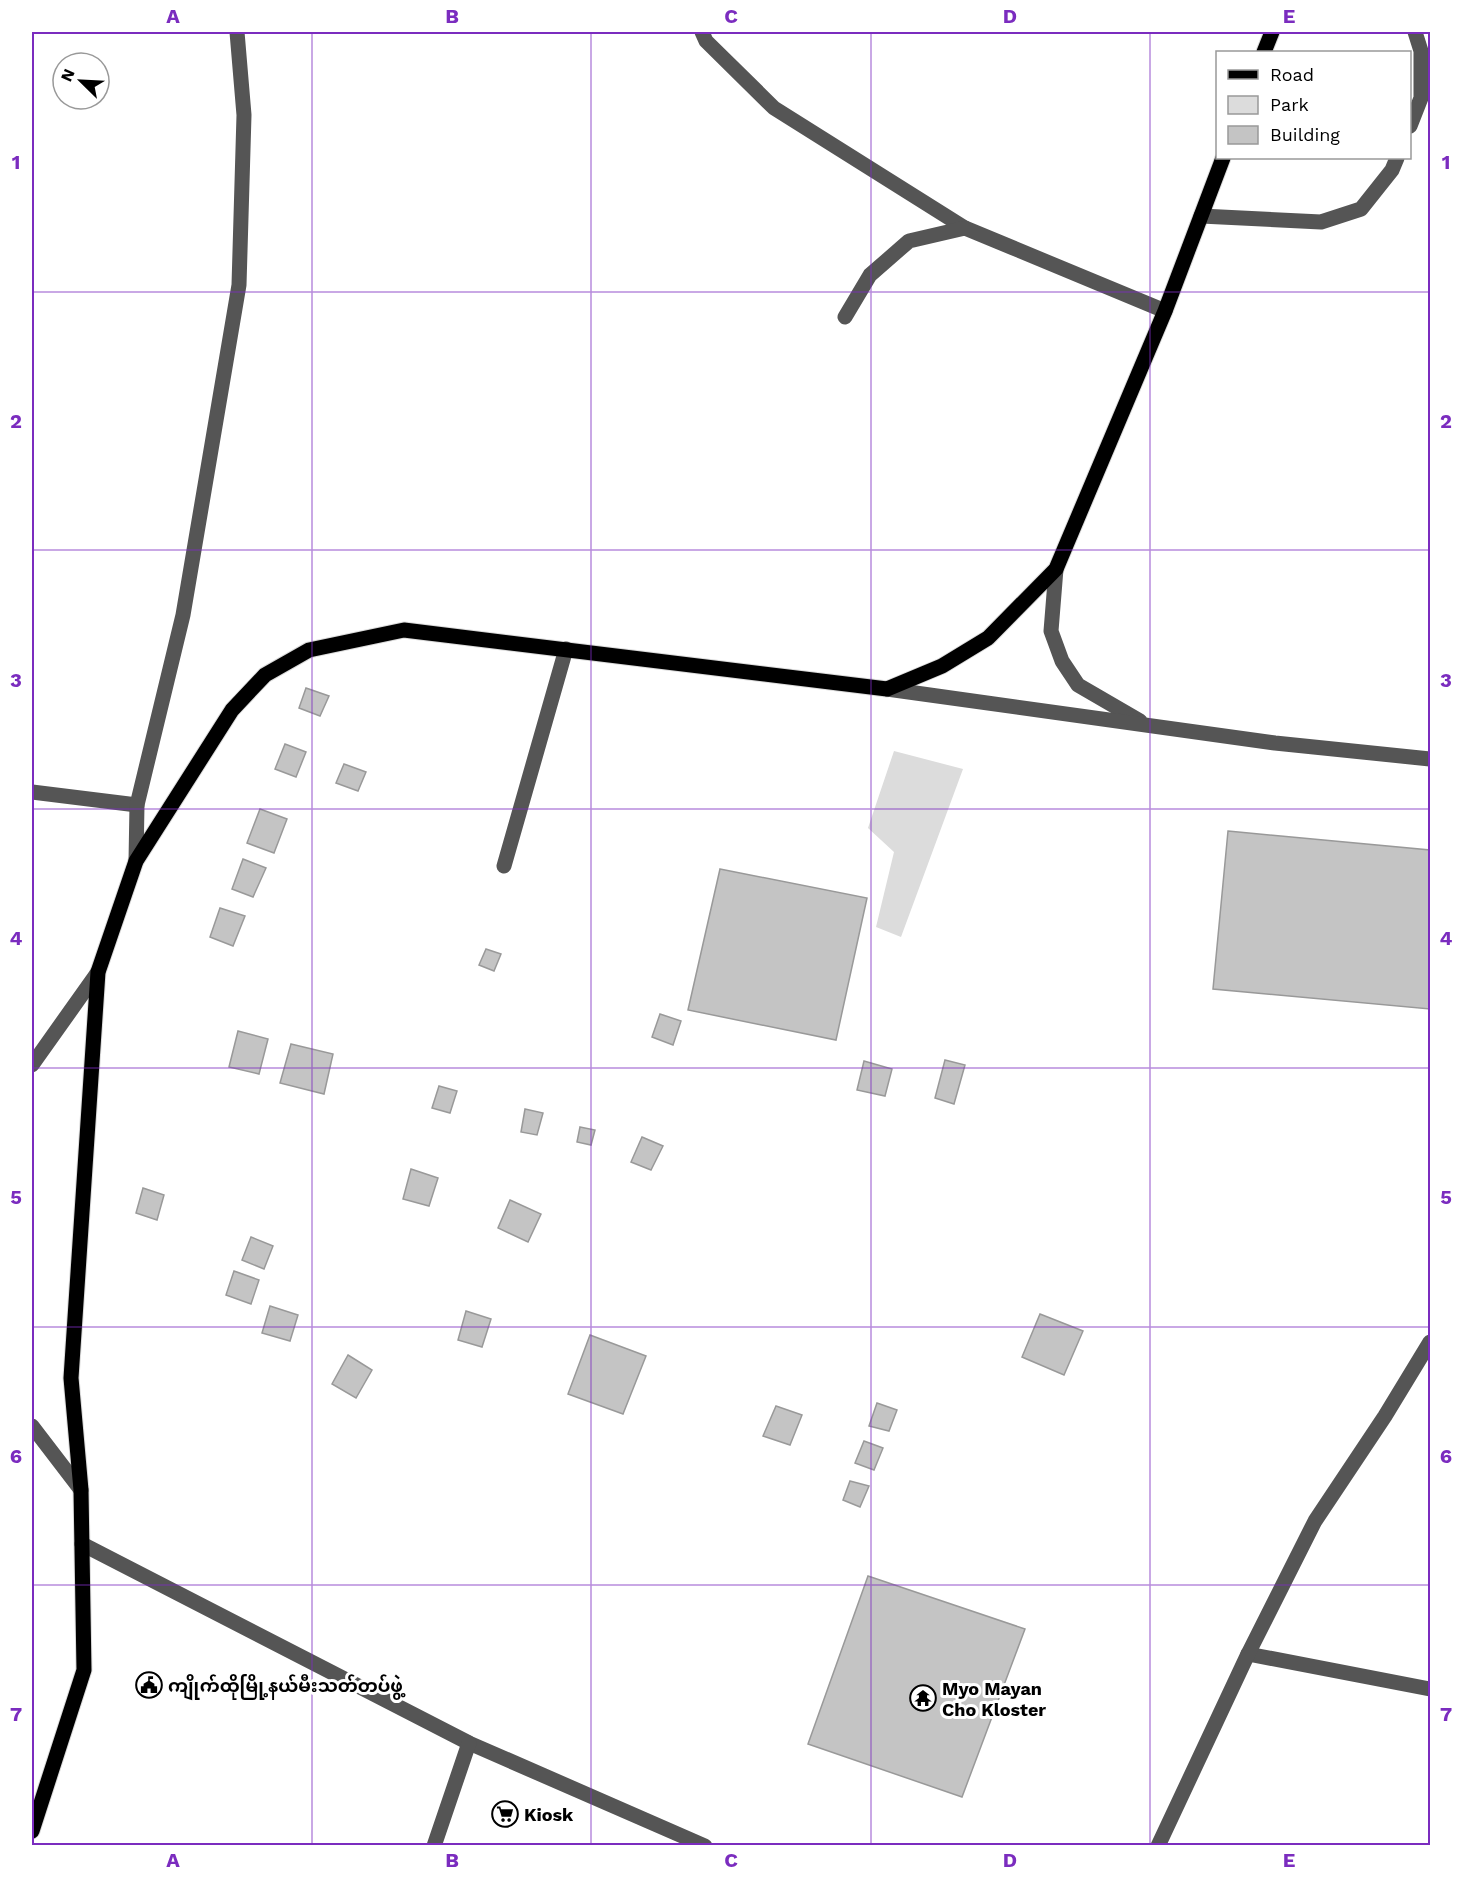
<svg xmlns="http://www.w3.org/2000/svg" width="1462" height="1877" viewBox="0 0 1462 1877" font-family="'Work Sans','Noto Sans Myanmar',sans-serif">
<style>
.green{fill:#dcdcdc}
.building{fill:#c4c4c4;stroke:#999;stroke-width:1.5}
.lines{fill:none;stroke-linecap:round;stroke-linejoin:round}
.major-casing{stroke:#dbdbdb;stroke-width:17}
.minor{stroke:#555;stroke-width:15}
.major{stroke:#000;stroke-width:15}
.grid{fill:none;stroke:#7b2cbf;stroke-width:1.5;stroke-opacity:0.55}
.labels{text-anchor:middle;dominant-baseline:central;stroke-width:6;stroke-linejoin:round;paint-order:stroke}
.poi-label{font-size:18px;font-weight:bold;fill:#000;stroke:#fff;text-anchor:start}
.neatline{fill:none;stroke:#7b2cbf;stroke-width:2}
.grid-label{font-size:20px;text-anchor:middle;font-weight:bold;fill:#7b2cbf}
</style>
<rect width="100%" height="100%" fill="#fff"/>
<!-- green -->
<polygon class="green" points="894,751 963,769 901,937 876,927 894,852 868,828"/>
<!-- building -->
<g class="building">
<polygon points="306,688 329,696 320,716 299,708"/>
<polygon points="285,744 306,752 296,777 275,769"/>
<polygon points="344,764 366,772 358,791 336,783"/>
<polygon points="260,809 287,819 274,853 247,843"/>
<polygon points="1228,831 1430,850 1430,1009 1213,989"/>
<polygon points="243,859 266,868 253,897 232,889"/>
<polygon points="720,869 867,898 836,1040 688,1010"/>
<polygon points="220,908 245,916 233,946 210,937"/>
<polygon points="486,949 501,954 494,971 479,965"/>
<polygon points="660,1014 681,1021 673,1045 652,1037"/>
<polygon points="238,1031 268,1039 259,1074 229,1067"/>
<polygon points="291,1044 333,1054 324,1094 280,1083"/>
<polygon points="945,1060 965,1065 954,1104 935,1098"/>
<polygon points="864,1061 892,1069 885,1096 857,1090"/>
<polygon points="439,1086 457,1091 450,1113 432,1108"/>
<polygon points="525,1109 543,1113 537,1135 521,1132"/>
<polygon points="580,1127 595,1130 591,1145 577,1142"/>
<polygon points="642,1137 663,1146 651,1170 631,1162"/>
<polygon points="411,1169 438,1178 429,1206 403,1199"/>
<polygon points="143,1188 164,1195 157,1220 136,1213"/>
<polygon points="510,1200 541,1214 528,1242 498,1228"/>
<polygon points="251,1237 273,1246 264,1269 242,1260"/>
<polygon points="234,1271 259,1280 251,1304 226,1295"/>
<polygon points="270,1306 298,1315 290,1341 262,1333"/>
<polygon points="466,1311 491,1319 482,1347 458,1340"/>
<polygon points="1040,1314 1083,1331 1064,1375 1022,1357"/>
<polygon points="590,1335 646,1356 623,1414 568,1394"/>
<polygon points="348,1355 372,1370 356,1398 332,1384"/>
<polygon points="877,1403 897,1410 889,1431 869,1426"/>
<polygon points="776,1406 802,1415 790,1445 763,1436"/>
<polygon points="864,1441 883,1448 874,1470 855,1463"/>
<polygon points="850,1481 869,1486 860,1507 843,1500"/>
<polygon points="868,1576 1025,1629 962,1797 808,1744"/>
</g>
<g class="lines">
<!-- major casing -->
<g class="major-casing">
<g id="major">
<polyline points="1264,52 1272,32"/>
<polyline points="32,1831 84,1670 81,1490 71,1378 98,972 136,861 232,710 265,675 309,650 404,630 887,689 942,666 988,638 1056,569 1165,311 1223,158"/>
</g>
</g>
<!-- minor -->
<g class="minor">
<polyline points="702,32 706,41 774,108 965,228"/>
<polyline points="1410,126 1421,98 1421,51 1415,32"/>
<polyline points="1201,216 1321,222 1361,209 1392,170 1397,158"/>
<polyline points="845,317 870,275 909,241 965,228 1165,311"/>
<polyline points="1056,569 1051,631 1062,661 1078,685 1140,721"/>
<polyline points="887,689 1275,743 1430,759"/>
<polyline points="32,792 137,805"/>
<polyline points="136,861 137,805 183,615 239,285 244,115 237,32"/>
<polyline points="504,866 566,649"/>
<polyline points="32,1065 98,972"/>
<polyline points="32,1426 81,1490"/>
<polyline points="82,1544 469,1743 705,1846"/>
<polyline points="1248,1654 1430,1689"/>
<polyline points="434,1846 469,1743"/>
<polyline points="1158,1846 1248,1654 1315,1521 1385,1416 1430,1342"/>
</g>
<!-- major -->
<use href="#major" class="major"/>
</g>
<!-- grid -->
<path class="grid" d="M312,32V1846M591,32V1846M871,32V1846M1150,32V1846M32,292H1430M32,550H1430M32,809H1430M32,1068H1430M32,1327H1430M32,1585H1430"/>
<!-- icons -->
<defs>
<g id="civic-ring" transform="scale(1.35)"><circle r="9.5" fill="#fff" stroke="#000" stroke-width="1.5"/><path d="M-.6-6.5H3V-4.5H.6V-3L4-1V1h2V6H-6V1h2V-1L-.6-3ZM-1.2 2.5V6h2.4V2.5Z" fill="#000"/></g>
<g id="temple-ring" transform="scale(1.35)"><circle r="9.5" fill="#fff" stroke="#000" stroke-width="1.5"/><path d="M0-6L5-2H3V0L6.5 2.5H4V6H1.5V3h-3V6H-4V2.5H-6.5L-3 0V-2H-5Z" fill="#000"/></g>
<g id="supermarket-ring" transform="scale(1.35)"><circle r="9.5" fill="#fff" stroke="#000" stroke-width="1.5"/><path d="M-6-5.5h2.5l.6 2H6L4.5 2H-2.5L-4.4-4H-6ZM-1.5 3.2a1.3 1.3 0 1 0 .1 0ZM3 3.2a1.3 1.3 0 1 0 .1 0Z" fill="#000"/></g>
</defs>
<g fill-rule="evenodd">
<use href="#civic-ring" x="149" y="1685"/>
<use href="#temple-ring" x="923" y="1698"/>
<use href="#supermarket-ring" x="505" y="1814"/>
</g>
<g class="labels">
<!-- poi labels -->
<g class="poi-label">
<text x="168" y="1685">ကျိုက်ထိုမြို့နယ်မီးသတ်တပ်ဖွဲ့</text>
<text x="942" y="1688">Myo Mayan<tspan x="942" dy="21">Cho Kloster</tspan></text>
<text x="524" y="1814">Kiosk</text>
</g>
</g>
<!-- border -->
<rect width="1462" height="1877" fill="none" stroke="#ffffff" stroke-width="66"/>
<!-- legend -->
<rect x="1216" y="51" width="195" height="108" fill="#ffffff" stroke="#999999" stroke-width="1.5"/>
<rect x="1228" y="70" width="30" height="9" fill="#000000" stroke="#999999" stroke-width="1.5"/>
<text x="1270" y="81" font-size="18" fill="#000000">Road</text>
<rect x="1228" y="96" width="30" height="18" fill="#dcdcdc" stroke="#999999" stroke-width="1.5"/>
<text x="1270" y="111" font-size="18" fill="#000000">Park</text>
<rect x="1228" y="126" width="30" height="18" fill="#c4c4c4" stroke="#999999" stroke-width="1.5"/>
<text x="1270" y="141" font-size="18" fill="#000000">Building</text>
<!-- north arrow -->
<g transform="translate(81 81) rotate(294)"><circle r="28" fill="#ffffff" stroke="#999999" stroke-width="1.5"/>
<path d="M0-4.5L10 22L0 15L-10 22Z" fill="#000000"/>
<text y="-9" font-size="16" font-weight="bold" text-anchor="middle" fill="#000000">N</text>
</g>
<rect x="33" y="33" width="1396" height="1811" class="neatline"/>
<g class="grid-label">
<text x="173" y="23">A</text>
<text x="452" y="23">B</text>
<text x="731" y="23">C</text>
<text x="1010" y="23">D</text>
<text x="1289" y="23">E</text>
<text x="16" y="169">1</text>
<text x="1446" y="169">1</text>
<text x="16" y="428">2</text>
<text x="1446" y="428">2</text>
<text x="16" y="687">3</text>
<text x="1446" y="687">3</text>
<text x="16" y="945">4</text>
<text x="1446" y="945">4</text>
<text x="16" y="1204">5</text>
<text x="1446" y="1204">5</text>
<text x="16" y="1463">6</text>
<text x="1446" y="1463">6</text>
<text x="16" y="1721">7</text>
<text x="1446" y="1721">7</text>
<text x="173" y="1867">A</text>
<text x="452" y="1867">B</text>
<text x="731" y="1867">C</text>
<text x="1010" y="1867">D</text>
<text x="1289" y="1867">E</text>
</g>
</svg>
